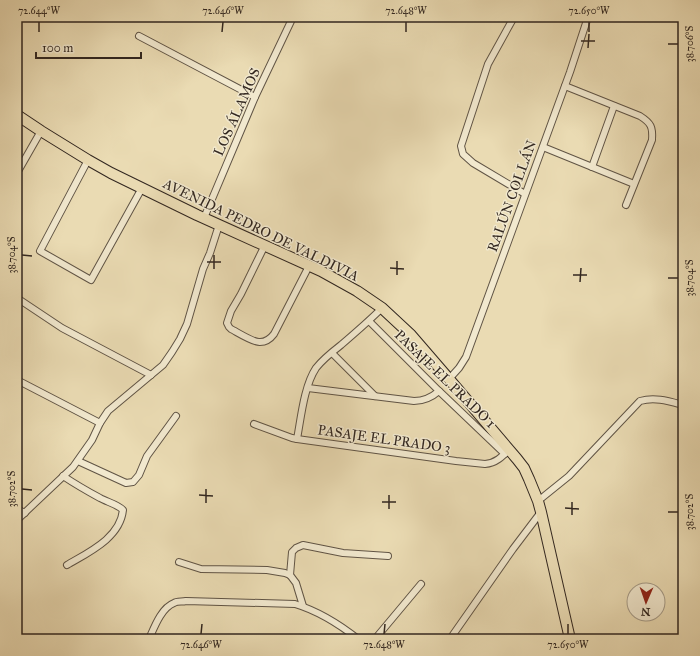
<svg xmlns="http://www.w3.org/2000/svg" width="700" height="656" viewBox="0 0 700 656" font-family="'IM FELL Great Primer',serif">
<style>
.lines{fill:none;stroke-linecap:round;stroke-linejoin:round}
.street-casing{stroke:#605445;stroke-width:8}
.primary-casing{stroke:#322720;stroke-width:12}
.street{stroke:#f1e8ce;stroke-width:6}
.primary{stroke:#eadbb3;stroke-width:10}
.ticks{fill:none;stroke:#322720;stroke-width:1.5}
.labels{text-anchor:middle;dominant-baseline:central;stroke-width:3;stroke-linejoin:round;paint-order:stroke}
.street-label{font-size:14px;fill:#322720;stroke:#f1e8ce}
.neatline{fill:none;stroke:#322720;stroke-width:1.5}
.ticks-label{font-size:10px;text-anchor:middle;fill:#322720}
</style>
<rect width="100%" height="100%" fill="#eadbb3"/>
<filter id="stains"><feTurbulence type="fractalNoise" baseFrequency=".005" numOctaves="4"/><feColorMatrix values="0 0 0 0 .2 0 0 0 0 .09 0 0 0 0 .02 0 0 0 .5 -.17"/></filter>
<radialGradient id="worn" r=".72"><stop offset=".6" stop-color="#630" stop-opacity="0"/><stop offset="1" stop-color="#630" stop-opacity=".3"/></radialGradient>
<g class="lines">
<!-- street casing -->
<g class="street-casing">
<g id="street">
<polyline points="514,17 488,64 461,146 463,154 473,163 525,194"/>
<polyline points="139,36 255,97"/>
<path d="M565,86L640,116C651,123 653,127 652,140L626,205"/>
<polyline points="543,147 634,184"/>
<polyline points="88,160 40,251 91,280 142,188"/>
<polyline points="592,167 614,106"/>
<polyline points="17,173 41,131"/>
<polyline points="204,218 255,97 293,17"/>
<path d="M265,245L241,294L231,311L227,323L229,327L231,329C237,332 254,343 260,342C266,342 271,338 274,334L309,266"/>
<polyline points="17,298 62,328 151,375"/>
<polyline points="369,321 439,391 505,454"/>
<polyline points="332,353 375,396"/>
<polyline points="449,379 459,368 466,357 570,72 588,17"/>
<polyline points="17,380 100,423"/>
<path d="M308,388L414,401C424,401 431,398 439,391"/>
<path d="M254,424L292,438L297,439L456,461L485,464C496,463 502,457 509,449"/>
<path d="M297,439C301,418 304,386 316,368C323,359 332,352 341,345C355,333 369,321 382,308"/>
<polyline points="78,461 126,483 133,482 139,475 147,456 176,416"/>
<path d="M63,476C75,484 87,491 100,498C107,502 117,504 123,510C120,538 89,552 67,565"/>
<path d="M538,501L569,476L640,401C655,397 668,401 683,405"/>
<polyline points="17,509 25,513"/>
<polyline points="17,520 73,467 92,440 100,423 108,411 163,365 172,352 180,339 187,324 203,269 210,253 219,225"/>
<polyline points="179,562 201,569 267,570 285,573 290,575 296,583 303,606"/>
<polyline points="290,575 292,552 296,548 303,545 343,553 388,556"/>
<path d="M149,639C154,628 161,608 174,603C177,601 182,602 186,601L295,604C318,611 339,624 358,639"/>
<polyline points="375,639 421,584"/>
<polyline points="450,639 513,549 541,512"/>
</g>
</g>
<!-- primary casing -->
<g class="primary-casing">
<polyline id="primary" points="17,115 41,131 88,160 111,173 197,215 321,271 357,291 382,308 411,335 449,379 517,459 524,468 529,479 538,501 541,512 570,639"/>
</g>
<!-- street -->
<use href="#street" class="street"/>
<!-- primary -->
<use href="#primary" class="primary"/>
</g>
<!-- ticks -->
<path class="ticks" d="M39,32V22M222,32L223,22M406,32V22M589,32V22M581,41H595M668,44H678M588,48L589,34M22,255L32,256M207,262H221M390,268L404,269M214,269V255M397,275V261M573,275H587M668,278H678M580,282L581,268M22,489L32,490M199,495L213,496M382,502H396M206,503V489M565,508L579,509M389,509V495M668,512H678M572,515V502M201,634L202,624M384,634L385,624M568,634V624"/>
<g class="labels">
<!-- street labels -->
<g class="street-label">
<text transform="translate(237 112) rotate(-66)">LOS ÁLAMOS</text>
<text transform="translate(512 196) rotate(-70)">RALÚN COLLÁN</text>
<text transform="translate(261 230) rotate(26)">AVENIDA PEDRO DE VALDIVIA</text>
<text transform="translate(445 379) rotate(44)">PASAJE EL PRADO 1</text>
<text transform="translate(384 439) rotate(8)">PASAJE EL PRADO 3</text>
</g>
</g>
<!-- margin -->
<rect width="700" height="656" fill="none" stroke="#eadbb3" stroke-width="44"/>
<!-- north arrow -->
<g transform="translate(646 602) rotate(182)"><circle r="19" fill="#f1e8ce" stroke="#a59b88"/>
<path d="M0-3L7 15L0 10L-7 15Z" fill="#8f2418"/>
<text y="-6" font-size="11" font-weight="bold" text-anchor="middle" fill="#322720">N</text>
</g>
<!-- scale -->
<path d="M36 52v6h105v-6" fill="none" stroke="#322720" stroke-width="2"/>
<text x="42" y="52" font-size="12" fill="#322720" stroke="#f1e8ce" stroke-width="3" paint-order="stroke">100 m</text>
<rect x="22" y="22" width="656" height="612" class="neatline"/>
<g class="ticks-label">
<text x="39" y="14">72.644°W</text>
<text x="223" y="14">72.646°W</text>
<text x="406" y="14">72.648°W</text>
<text x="589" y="14">72.650°W</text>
<text transform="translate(689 44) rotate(-90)" y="4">38.706°S</text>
<text transform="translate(11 255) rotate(-90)" y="4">38.704°S</text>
<text transform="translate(689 278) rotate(-90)" y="4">38.704°S</text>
<text transform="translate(11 489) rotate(-90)" y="4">38.702°S</text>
<text transform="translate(689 512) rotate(-90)" y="4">38.702°S</text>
<text x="201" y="648">72.646°W</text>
<text x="384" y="648">72.648°W</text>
<text x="568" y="648">72.650°W</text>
</g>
<rect width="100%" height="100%" filter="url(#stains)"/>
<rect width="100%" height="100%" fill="url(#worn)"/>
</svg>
